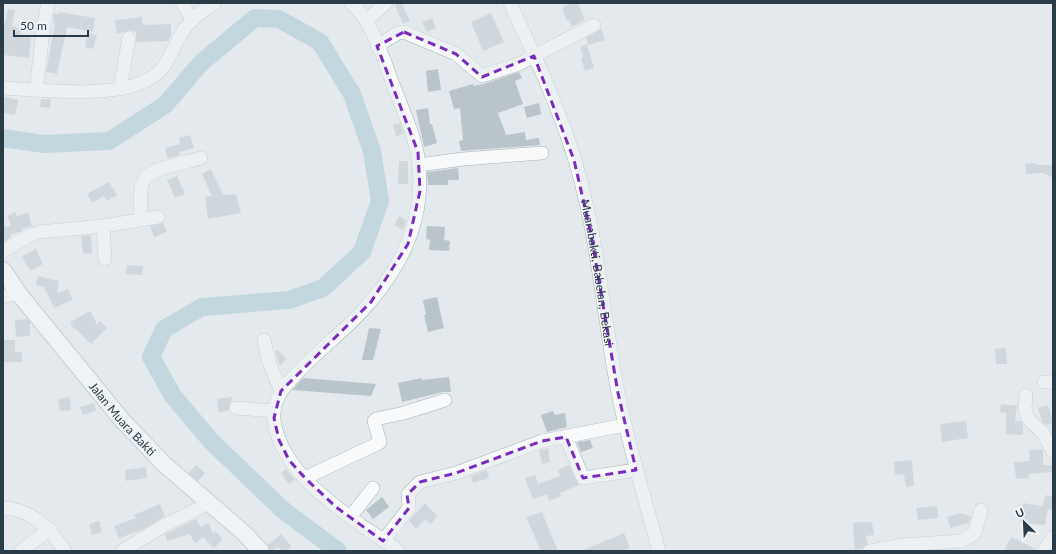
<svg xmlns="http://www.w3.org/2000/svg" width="1056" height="554" viewBox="0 0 1056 554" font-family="Lato,sans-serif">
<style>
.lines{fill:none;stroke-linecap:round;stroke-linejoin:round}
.river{stroke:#9cc2cf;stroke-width:18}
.building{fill:#bac4cb}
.minor-casing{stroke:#a7b2b7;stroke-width:14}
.major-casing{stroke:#a2b1b9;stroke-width:18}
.minor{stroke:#f7f9fa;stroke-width:13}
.major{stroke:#fff;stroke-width:16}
.marked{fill:none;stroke:#7b2cbf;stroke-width:3;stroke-dasharray:8 5;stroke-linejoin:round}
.labels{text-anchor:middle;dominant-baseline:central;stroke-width:4;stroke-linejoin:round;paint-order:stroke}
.street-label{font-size:12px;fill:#293c47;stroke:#f4f7f9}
</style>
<rect width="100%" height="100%" fill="#e3e9ec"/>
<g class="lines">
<!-- river -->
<polyline class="river" points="3,138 44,144 109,141 165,105 201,63 255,18 279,19 320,42 352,94 372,151 380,201 362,252 323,288 289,300 202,307 164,329 151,357 173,396 211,441 283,510 338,551"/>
</g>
<!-- building -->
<g class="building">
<polygon points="394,3 402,3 410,21 403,24"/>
<polygon points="572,3 578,3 585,20 572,27 569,20 567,21 562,8"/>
<polygon points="8,9 15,10 12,26 22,29 19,37 31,38 29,58 3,55 3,32"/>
<polygon points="59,12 95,18 93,32 67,27 57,74 46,72 55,23 53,23 54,13 59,14"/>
<polygon points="491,13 504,42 483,51 471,22"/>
<polygon points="142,17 143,25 171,24 171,35 168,41 136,42 136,32 130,30 117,34 115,20"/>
<polygon points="432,18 436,28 427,32 422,22"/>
<polygon points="601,29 605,40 588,45 586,38"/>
<polygon points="88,33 97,35 93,49 85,47"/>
<polygon points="587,44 594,68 585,71 581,58 584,57 580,47"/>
<polygon points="438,69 441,90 428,92 426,71"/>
<polygon points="519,72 522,78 515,81 523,104 498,113 506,135 525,132 526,140 539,138 540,145 461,151 459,141 463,140 460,108 454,109 449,91 473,84 473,86 484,84"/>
<polygon points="5,97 18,100 15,115 3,113"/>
<polygon points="41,99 51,99 50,108 40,107"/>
<polygon points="539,103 541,114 527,118 524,107"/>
<polygon points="428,108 430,124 432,124 437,143 424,147 416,110"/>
<polygon points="400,123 404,134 396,136 393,125"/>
<polygon points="190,135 194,148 179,152 180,155 168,158 165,148 180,144 179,138"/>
<polygon points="399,161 408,161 408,184 398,184"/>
<polygon points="1035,163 1035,165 1053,165 1053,178 1043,173 1026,174 1025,164"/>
<polygon points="458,168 459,180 448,180 448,185 428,185 427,172"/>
<polygon points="211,169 223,195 236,194 241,213 208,219 205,197 212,196 202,174"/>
<polygon points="177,176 185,194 175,198 167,180"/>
<polygon points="109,182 117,195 107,201 104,196 92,203 87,194"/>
<polygon points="15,212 17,216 28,212 32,226 22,229 22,231 10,235 11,237 3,242 3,222 6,228 11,225 7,216"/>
<polygon points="399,216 406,220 403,230 394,225"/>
<polygon points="163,223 167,232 154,237 150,226"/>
<polygon points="427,226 445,227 444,240 450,241 449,251 429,250 430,240 426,239"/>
<polygon points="91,235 92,253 83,254 81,236"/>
<polygon points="36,249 43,264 30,271 22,256"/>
<polygon points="127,265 143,266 142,275 126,274"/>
<polygon points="38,276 59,281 57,293 68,289 73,300 54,308 44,287 36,285"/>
<polygon points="437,297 444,328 428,332 424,315 426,315 423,300"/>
<polygon points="90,311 97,324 100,321 107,328 91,344 76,329 74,330 70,322"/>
<polygon points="28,319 30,322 30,336 16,337 15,320"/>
<polygon points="369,328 381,329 373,360 362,360"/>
<polygon points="3,340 15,340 15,352 22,352 22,362 3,362"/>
<polygon points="1006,348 1007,364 996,364 995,349"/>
<polygon points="277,350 287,359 280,366 275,351"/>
<polygon points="449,377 451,392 443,392 402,402 398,383 422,378 422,380"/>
<polygon points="303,378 376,384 371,396 292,390"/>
<polygon points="70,397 71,410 60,411 58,399"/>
<polygon points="232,397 229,411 218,412 217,399"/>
<polygon points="94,403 96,411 83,415 80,407"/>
<polygon points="1001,404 1017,406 1015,421 1021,421 1023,424 1023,435 1006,434 1006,413 1000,412"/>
<polygon points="1048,405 1053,423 1046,425 1042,422 1038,408"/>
<polygon points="553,411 555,415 565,413 567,427 547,432 541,415"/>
<polygon points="966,421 968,438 942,442 940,424"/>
<polygon points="590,440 593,448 581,452 577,442"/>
<polygon points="548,448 550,462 542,464 539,451"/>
<polygon points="1043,449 1043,465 1053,465 1053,472 1028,474 1029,478 1016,479 1014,462 1030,461 1029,450"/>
<polygon points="912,460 914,486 906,487 904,474 895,475 894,462"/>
<polygon points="196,465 205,473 198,481 189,473"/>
<polygon points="569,465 579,485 560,493 561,496 549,501 547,494 533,499 525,478 535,475 538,484 560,476 558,470"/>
<polygon points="146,467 147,478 126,481 125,470"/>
<polygon points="286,469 295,479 289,484 281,473"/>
<polygon points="487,470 489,478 473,483 471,476"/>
<polygon points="1045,495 1053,497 1053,510 1048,509 1045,525 1020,523 1023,503 1043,506"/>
<polygon points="382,497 389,507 373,519 366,510"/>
<polygon points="425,503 437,516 431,524 425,519 416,529 409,521"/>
<polygon points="160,504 165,516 142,530 119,538 114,526 136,518 134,515"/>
<polygon points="937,506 938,518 918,520 916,508"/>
<polygon points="542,512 558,551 541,551 526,517"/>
<polygon points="962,513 971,517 969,523 950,528 947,517"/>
<polygon points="196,519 201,527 208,523 213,533 215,531 223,539 214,548 203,537 195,544 190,534 167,541 165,534"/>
<polygon points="99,521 102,532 92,535 89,524"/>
<polygon points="863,522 872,522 874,535 866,536 868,543 862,549 855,550 853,523"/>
<polygon points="624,533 630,548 623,551 581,551"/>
<polygon points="281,534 291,546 287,551 283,551 278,547 271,551 268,545"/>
<polygon points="1011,537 1036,549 1036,551 1004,551"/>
</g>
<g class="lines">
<!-- minor casing -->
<g class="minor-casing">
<g id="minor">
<polyline points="182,3 193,20"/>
<path d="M351,3C374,22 385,65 396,92C405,116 417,140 419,166C424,217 404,262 371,301C350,327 322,347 299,371C293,378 286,384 281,392C274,403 272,417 276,430C288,474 333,505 368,530C377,536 389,543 398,551"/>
<path id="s1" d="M510,3C531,48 553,94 569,142C597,222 602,310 618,393C629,447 645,499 659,551"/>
<polyline points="366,21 386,3"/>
<polyline points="377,46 398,33 404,32 456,54 482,76 519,64 594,25"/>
<path d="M3,88C44,90 138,103 164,66C170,57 174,46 180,36C187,23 202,10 215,3"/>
<polyline points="120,89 129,38"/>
<polyline points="36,90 44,23 48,3"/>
<polyline points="419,165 463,159 542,153"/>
<path d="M141,219C141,207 138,189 145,178C152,168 188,162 201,158"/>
<polyline points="103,226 105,259"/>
<polyline points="3,251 29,236 40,232 103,226 158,217"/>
<polyline points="3,296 19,294"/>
<polyline points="264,340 269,362 281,391"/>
<polyline points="1044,382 1053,382"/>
<polyline points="1026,395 1025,409 1027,416 1032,423 1043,433 1053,452"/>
<polyline points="236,408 274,411"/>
<polyline points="566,437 583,478 636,470"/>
<polyline points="305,478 379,443 380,442 374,421 376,419 404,413 445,400"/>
<path d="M3,508C32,509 50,529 65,551"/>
<polyline points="350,517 373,488"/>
<polyline points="383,541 409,508 408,494 420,482 456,473 542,441 625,425"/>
<polyline points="21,551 50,529"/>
<polyline points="122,551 165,525 200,508 206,501"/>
<polyline points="870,551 903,545 961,541 975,533 981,510"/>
<polyline points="1044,551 1053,537"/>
</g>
</g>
<!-- major casing -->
<g class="major-casing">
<g id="major">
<path id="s2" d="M3,270L19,294L122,420L164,464L244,533L261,551"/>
</g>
</g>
<!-- minor -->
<use href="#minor" class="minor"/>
<!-- major -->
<use href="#major" class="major"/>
</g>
<!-- marked area -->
<path d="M0 0H1056V554H0ZM404,32L456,54L482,77L534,56L574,160L591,234L618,393L636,470L583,478L566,437L542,441L456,473L420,482L407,495L409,508L383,541L336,507L305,478L289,460L279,440L274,418L281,391L371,302L408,244L420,191L418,152L377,46Z" fill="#e3e9ec" fill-opacity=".55" fill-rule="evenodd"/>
<path class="marked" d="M404,32L456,54L482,77L534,56L574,160L591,234L618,393L636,470L583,478L566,437L542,441L456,473L420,482L407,495L409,508L383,541L336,507L305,478L289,460L279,440L274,418L281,391L371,302L408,244L420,191L418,152L377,46Z"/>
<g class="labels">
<!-- street labels -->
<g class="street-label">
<text stroke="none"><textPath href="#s1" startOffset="285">Muarabakti, Babelan, Bekasi</textPath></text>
<text stroke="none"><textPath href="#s2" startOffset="191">Jalan Muara Bakti</textPath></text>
</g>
</g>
<!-- border -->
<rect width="1056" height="554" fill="none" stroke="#293c47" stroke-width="8"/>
<!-- north arrow -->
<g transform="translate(1024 522) rotate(336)" stroke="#f4f7f9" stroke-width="3" paint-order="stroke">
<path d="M0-3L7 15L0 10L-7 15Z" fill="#293c47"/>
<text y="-6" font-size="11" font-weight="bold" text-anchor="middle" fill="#293c47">U</text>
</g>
<!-- scale -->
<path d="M14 30v6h74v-6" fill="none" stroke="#293c47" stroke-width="2"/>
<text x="20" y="30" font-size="12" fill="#293c47" stroke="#f4f7f9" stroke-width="3" paint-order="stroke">50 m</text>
</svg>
